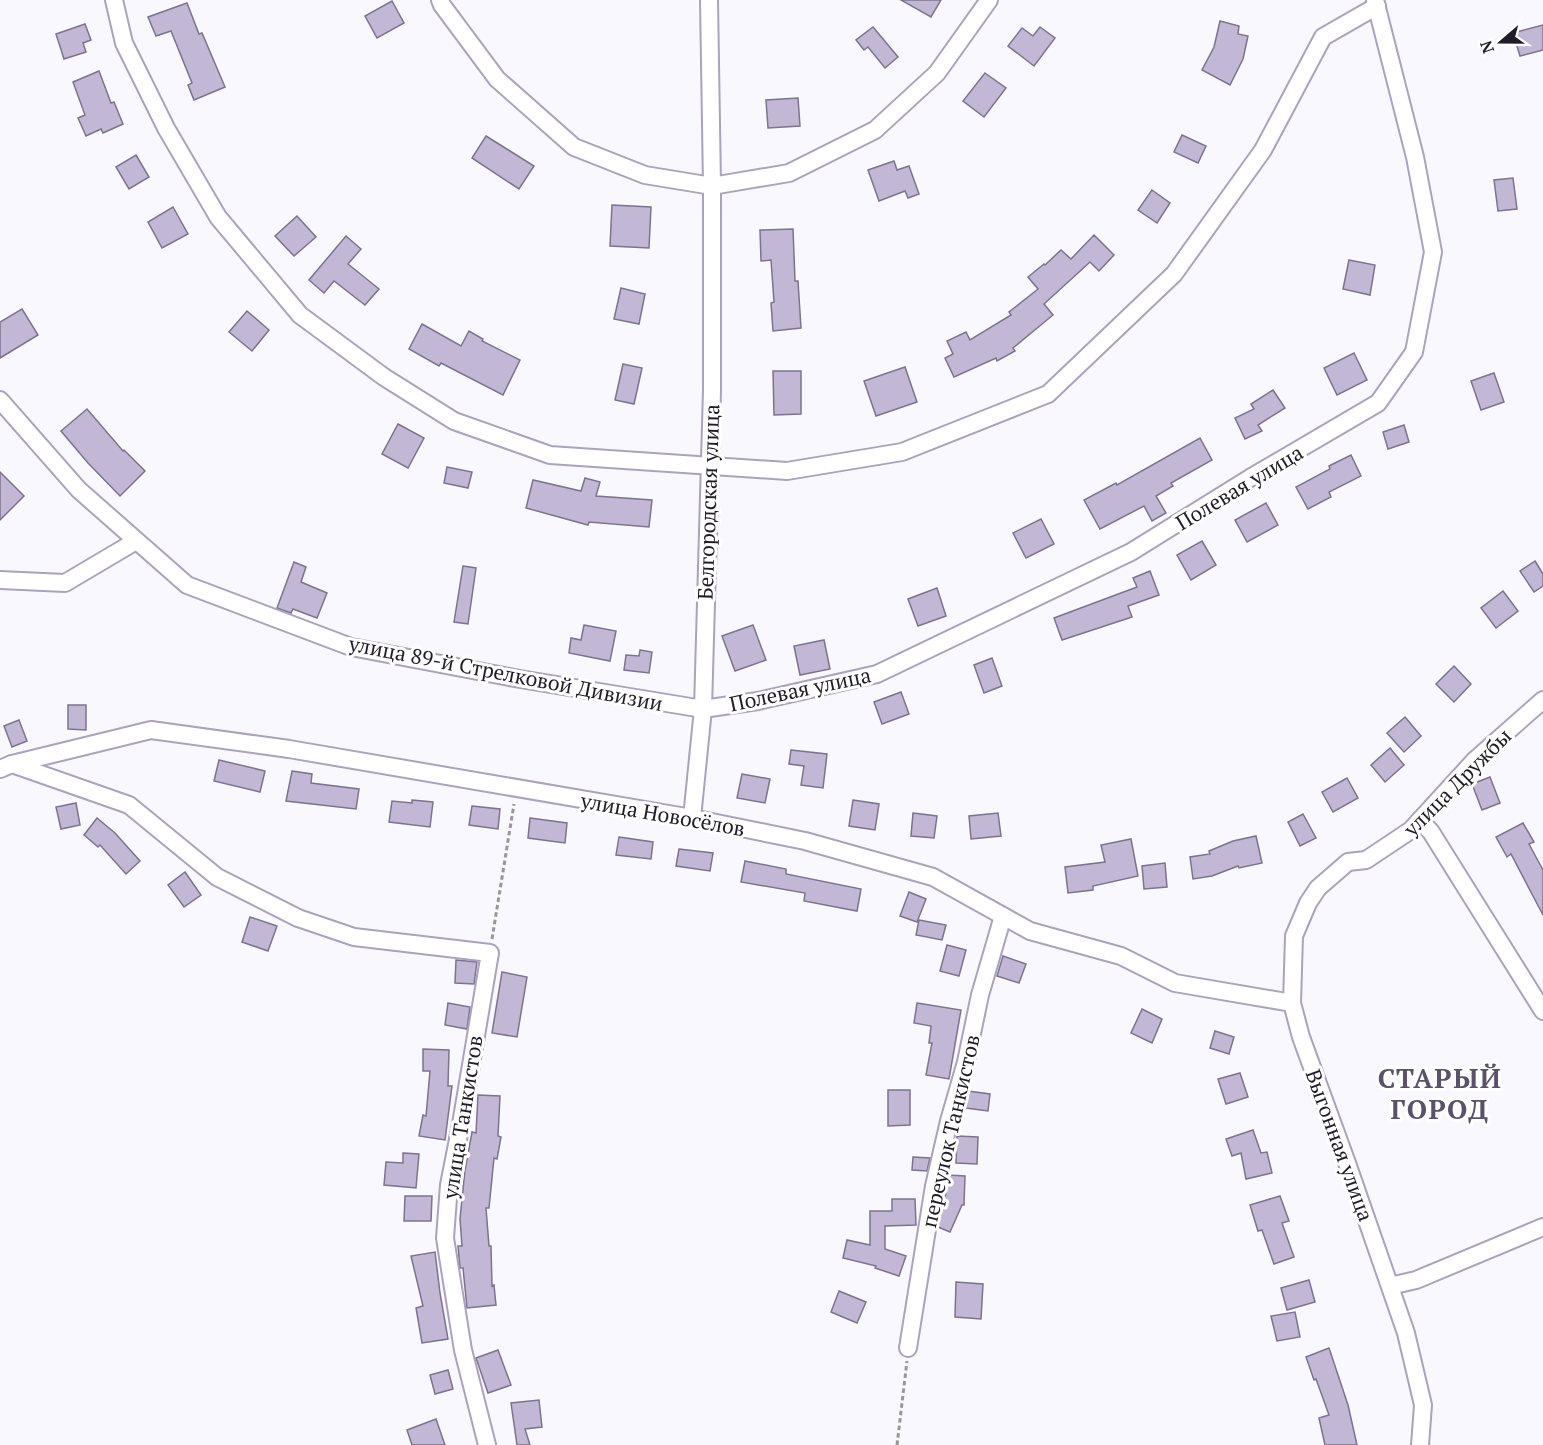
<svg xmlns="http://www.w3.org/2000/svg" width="1543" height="1445" viewBox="0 0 1543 1445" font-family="'PT Serif',serif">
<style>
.building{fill:#c2b8d5;stroke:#7c738e;stroke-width:1.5}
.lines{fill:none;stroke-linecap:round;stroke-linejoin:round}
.minor-casing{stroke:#aba2be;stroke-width:20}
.path{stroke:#98959e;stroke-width:3;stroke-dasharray:4.5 3;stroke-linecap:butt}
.minor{stroke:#fff;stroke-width:16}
.labels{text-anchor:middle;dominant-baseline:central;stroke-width:6;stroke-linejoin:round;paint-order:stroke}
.street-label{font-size:21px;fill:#211d28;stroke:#fff}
.district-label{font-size:27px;font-weight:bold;letter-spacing:1.5px;fill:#5a526b;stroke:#fff}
</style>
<rect width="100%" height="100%" fill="#faf8ff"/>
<!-- building -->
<g class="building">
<polygon points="901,0 941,0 931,17"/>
<polygon points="392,1 404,23 377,38 365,16"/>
<polygon points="187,3 199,34 202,33 225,87 194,100 188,85 192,83 171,31 156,36 148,17"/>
<polygon points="1220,21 1239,26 1238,34 1248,36 1243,59 1230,85 1202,70 1214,47"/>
<polygon points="85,24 91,40 83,43 86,52 64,59 56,34"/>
<polygon points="1543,25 1543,50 1520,56 1513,33"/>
<polygon points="873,27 898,57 885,68 868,47 864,50 856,40"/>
<polygon points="1040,27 1055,38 1034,66 1008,46 1022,28 1033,36"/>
<polygon points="99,71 111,103 114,102 123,124 103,133 101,129 86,136 78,118 85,115 73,82"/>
<polygon points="985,73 1006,88 984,117 963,101"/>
<polygon points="798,98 800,126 768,128 766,100"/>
<polygon points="1182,135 1206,146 1198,163 1174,152"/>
<polygon points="486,136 534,166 519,189 472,158"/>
<polygon points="136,155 149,177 129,189 116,167"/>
<polygon points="894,161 897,170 909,166 919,194 908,198 905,191 879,201 868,170"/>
<polygon points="1513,178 1517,209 1498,211 1494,180"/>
<polygon points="1152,190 1170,203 1157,223 1138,210"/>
<polygon points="612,205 651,207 649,248 610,246"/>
<polygon points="173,207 188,234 162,248 148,222"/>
<polygon points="297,216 316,237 294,256 275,236"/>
<polygon points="793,229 795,281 798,281 801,328 773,331 771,303 774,302 771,260 761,261 760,230"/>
<polygon points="1094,235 1114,255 1099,271 1090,262 1044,304 1053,315 1013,348 1015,351 997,361 996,358 954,377 945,358 953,354 947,341 966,332 970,340 1011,315 1009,312 1038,289 1028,277 1044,264 1045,265 1061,250 1071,259"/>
<polygon points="346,236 361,249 348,264 379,289 365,305 334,281 324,293 309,280"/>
<polygon points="1349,260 1375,265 1370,295 1343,289"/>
<polygon points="621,288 645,294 639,324 614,319"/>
<polygon points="22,309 38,335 0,358 0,322"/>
<polygon points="247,311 269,330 252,351 229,332"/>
<polygon points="422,324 461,346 469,331 483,339 482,341 520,360 503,395 441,363 439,366 409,349"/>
<polygon points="1354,353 1367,380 1337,395 1324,368"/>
<polygon points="623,364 642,368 634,404 615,400"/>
<polygon points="905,367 917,402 876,416 864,381"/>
<polygon points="773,371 801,371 801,414 774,415"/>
<polygon points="1494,373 1504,402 1481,410 1471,381"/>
<polygon points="1273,390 1285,408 1258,425 1262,431 1245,439 1235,418 1254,409 1251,404"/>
<polygon points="87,409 123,451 124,450 145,471 120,496 88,463 61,431"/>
<polygon points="398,424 424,438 408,468 382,454"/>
<polygon points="1404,425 1409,442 1388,449 1383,432"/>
<polygon points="1200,438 1212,460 1171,483 1173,486 1156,496 1166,513 1152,521 1144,506 1100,529 1084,500 1116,483 1117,485"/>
<polygon points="1351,455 1361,476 1329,492 1331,497 1308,509 1296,487 1330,469 1329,466"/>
<polygon points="447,467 472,472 468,488 444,483"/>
<polygon points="0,472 24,496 0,520"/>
<polygon points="585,478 600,482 596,496 652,500 649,527 589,522 588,525 526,508 533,480 581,491"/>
<polygon points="1266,503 1278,525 1247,542 1235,520"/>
<polygon points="1041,519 1054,544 1026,558 1013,533"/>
<polygon points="1202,541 1216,565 1191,580 1177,555"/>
<polygon points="1535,561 1543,574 1543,586 1534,592 1520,571"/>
<polygon points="294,562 306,567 301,582 327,593 317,618 293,609 291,613 277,608"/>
<polygon points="463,566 476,568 468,624 454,622"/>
<polygon points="1150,571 1159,595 1128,606 1132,617 1062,640 1054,618 1137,587 1133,578"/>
<polygon points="937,588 946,616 918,626 908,599"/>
<polygon points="1503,591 1518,611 1496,628 1481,608"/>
<polygon points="584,625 616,631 610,661 569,653 571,638 581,640"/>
<polygon points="753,625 766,660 735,671 722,636"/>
<polygon points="824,640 830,669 800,675 794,646"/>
<polygon points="640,650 652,652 649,673 624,670 626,655 639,656"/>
<polygon points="992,658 1002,686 984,693 974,665"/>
<polygon points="1454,666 1471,684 1454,702 1436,684"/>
<polygon points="901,692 909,714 882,724 874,702"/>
<polygon points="68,705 86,705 86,730 68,729"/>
<polygon points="1405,717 1421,736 1404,752 1387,733"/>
<polygon points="19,720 27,741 12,747 4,726"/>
<polygon points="1390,748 1404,765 1385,782 1371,765"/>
<polygon points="791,750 827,754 823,788 801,785 804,766 789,764"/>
<polygon points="219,760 265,771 260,792 214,781"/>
<polygon points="292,771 312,774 311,783 359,789 356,809 286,801"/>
<polygon points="742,774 770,779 765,803 737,798"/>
<polygon points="1490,777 1500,803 1482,810 1472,784"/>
<polygon points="1347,778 1358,798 1333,812 1322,792"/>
<polygon points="412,800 433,802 430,827 389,822 392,801 412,803"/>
<polygon points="853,800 879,804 875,830 849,826"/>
<polygon points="76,803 80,825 61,829 56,807"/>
<polygon points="472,806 500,809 498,829 469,825"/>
<polygon points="913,813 937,816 934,838 911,836"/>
<polygon points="998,813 1001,836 971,839 969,816"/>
<polygon points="1303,814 1316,838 1300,846 1288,822"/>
<polygon points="97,818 115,833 140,861 126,874 100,845 98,847 84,835"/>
<polygon points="530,818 567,823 565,843 528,838"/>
<polygon points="1523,823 1534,842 1529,844 1543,870 1543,915 1511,854 1507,857 1496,837"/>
<polygon points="1256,836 1262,863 1239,868 1238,866 1212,876 1193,879 1190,857 1210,854 1209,851 1233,841"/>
<polygon points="619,837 653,842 651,859 616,855"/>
<polygon points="1131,839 1138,876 1093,886 1093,890 1068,893 1065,867 1105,862 1101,845"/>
<polygon points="679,849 713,853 710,871 676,866"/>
<polygon points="745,861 786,869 786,874 861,889 857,911 804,901 805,893 741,882"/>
<polygon points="1165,863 1167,887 1144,889 1142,866"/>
<polygon points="185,872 201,895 184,907 168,885"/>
<polygon points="909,892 926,899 917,922 900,916"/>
<polygon points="250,917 277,926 268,951 242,942"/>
<polygon points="919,920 946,925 942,940 916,935"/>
<polygon points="947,945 966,950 959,976 940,971"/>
<polygon points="1003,956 1026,964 1019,983 997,976"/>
<polygon points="456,960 477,962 474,984 455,983"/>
<polygon points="502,972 527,977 517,1037 492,1033"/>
<polygon points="448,1003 470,1007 467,1029 445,1025"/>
<polygon points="917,1003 961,1010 949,1079 926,1075 932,1043 929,1043 931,1026 914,1023"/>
<polygon points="1142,1009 1162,1019 1152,1043 1131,1033"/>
<polygon points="1215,1031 1234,1037 1229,1054 1210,1048"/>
<polygon points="423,1049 449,1050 448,1086 452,1086 445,1140 419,1136 423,1115 426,1116 430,1071 423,1071"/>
<polygon points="1240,1073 1248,1097 1226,1104 1218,1079"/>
<polygon points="888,1090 910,1090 910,1125 888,1126"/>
<polygon points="968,1091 990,1094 988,1111 966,1108"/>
<polygon points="478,1095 500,1096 498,1136 501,1137 497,1159 494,1158 489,1208 486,1208 489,1246 491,1246 492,1286 494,1285 496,1305 467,1308 463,1268 460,1268 458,1246 462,1246 460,1219 465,1170 472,1132 476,1133"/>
<polygon points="1253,1130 1261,1153 1267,1152 1272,1173 1246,1179 1241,1153 1232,1156 1226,1139"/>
<polygon points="957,1136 978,1137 977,1164 956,1163"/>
<polygon points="403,1153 419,1154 416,1188 384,1185 386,1162 403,1163"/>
<polygon points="913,1157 930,1158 927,1171 912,1170"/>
<polygon points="947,1175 965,1176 964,1205 962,1205 950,1232 938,1227 942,1203 946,1194"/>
<polygon points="405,1196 432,1196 431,1221 404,1221"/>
<polygon points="1280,1196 1289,1221 1282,1223 1294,1257 1274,1264 1262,1230 1258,1231 1250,1205"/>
<polygon points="892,1199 915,1199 916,1225 885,1226 885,1249 906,1256 899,1276 875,1268 876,1266 843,1258 847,1240 870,1245 870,1211 892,1211"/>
<polygon points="435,1252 440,1293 448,1339 422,1343 416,1308 423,1306 411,1256"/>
<polygon points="1309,1280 1315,1302 1287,1310 1281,1288"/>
<polygon points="956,1282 983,1284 981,1319 955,1317"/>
<polygon points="839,1291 866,1302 857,1323 831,1312"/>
<polygon points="1295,1312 1300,1337 1277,1341 1271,1316"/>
<polygon points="1329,1348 1348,1405 1357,1445 1325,1445 1319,1418 1329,1415 1316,1379 1314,1380 1306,1357"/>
<polygon points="498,1350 511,1385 488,1393 476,1358"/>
<polygon points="448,1370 453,1389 435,1394 430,1375"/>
<polygon points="539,1400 542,1427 525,1429 530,1445 517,1445 511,1403"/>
<polygon points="436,1419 445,1445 412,1445 407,1430"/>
</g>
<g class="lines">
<!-- minor casing -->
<g class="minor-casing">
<g id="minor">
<polyline points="114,0 124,43 166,128 218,217 300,315 384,377 454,421 550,455 787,471 902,452 1048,394 1174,274 1263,150 1323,37 1377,6"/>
<polyline points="440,0 442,5 497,79 574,147 645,175 712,186 789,173 875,130 937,73 989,0"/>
<polyline points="0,400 79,490 187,585 351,647 520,679 703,709 758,701 877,674 1131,552 1250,478 1378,403 1414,352 1433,252 1415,157 1375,0"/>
<polyline points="0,580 65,583 136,541"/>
<polyline points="12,764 151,730 289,749 692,818 805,841 933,877 1030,931 1121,956 1175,983 1292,1003"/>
<polyline points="0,769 12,764 129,805 217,877 298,918 354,937 490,953 461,1124 449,1185 445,1238 463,1350 487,1445"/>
<polyline points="692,818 703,709 712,390 712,186 709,0"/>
<polyline points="1420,820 1431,832 1543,1011"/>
<polyline points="1390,1286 1416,1280 1543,1227"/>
<polyline points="908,1348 934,1186 949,1121 966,1062 980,995 1003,916"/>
<polyline points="1420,1445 1423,1405 1406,1333 1347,1163 1301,1037 1292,1003 1294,936 1308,903 1318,888 1348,862 1366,860 1411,830 1475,760 1543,700"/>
</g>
</g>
<!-- path -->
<g class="path">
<polyline points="492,939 514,804"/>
<polyline points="897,1445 907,1361"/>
</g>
<!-- minor -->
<use href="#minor" class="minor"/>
</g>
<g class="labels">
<!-- street labels -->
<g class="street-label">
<text transform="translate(1239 487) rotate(-31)">Полевая улица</text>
<text transform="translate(708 502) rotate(-88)">Белгородская улица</text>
<text transform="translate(506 673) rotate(11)">улица 89-й Стрелковой Дивизии</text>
<text transform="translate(800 689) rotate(-12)">Полевая улица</text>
<text transform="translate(1457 782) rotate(-45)">улица Дружбы</text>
<text transform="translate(663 814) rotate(10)">улица Новосёлов</text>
<text transform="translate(462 1117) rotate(-81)">улица Танкистов</text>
<text transform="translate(950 1131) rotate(-77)">переулок Танкистов</text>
<text transform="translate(1340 1145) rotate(70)">Выгонная улица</text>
</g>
<!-- district labels -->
<g class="district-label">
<text x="1440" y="1078">СТАРЫЙ<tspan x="1440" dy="31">ГОРОД</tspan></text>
</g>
</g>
<!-- north arrow -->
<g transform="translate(1501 42) rotate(250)" stroke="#ffffff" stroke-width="4.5" paint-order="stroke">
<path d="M0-4.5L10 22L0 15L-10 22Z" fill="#211d28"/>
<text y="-9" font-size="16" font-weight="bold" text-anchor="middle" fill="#211d28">N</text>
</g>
</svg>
